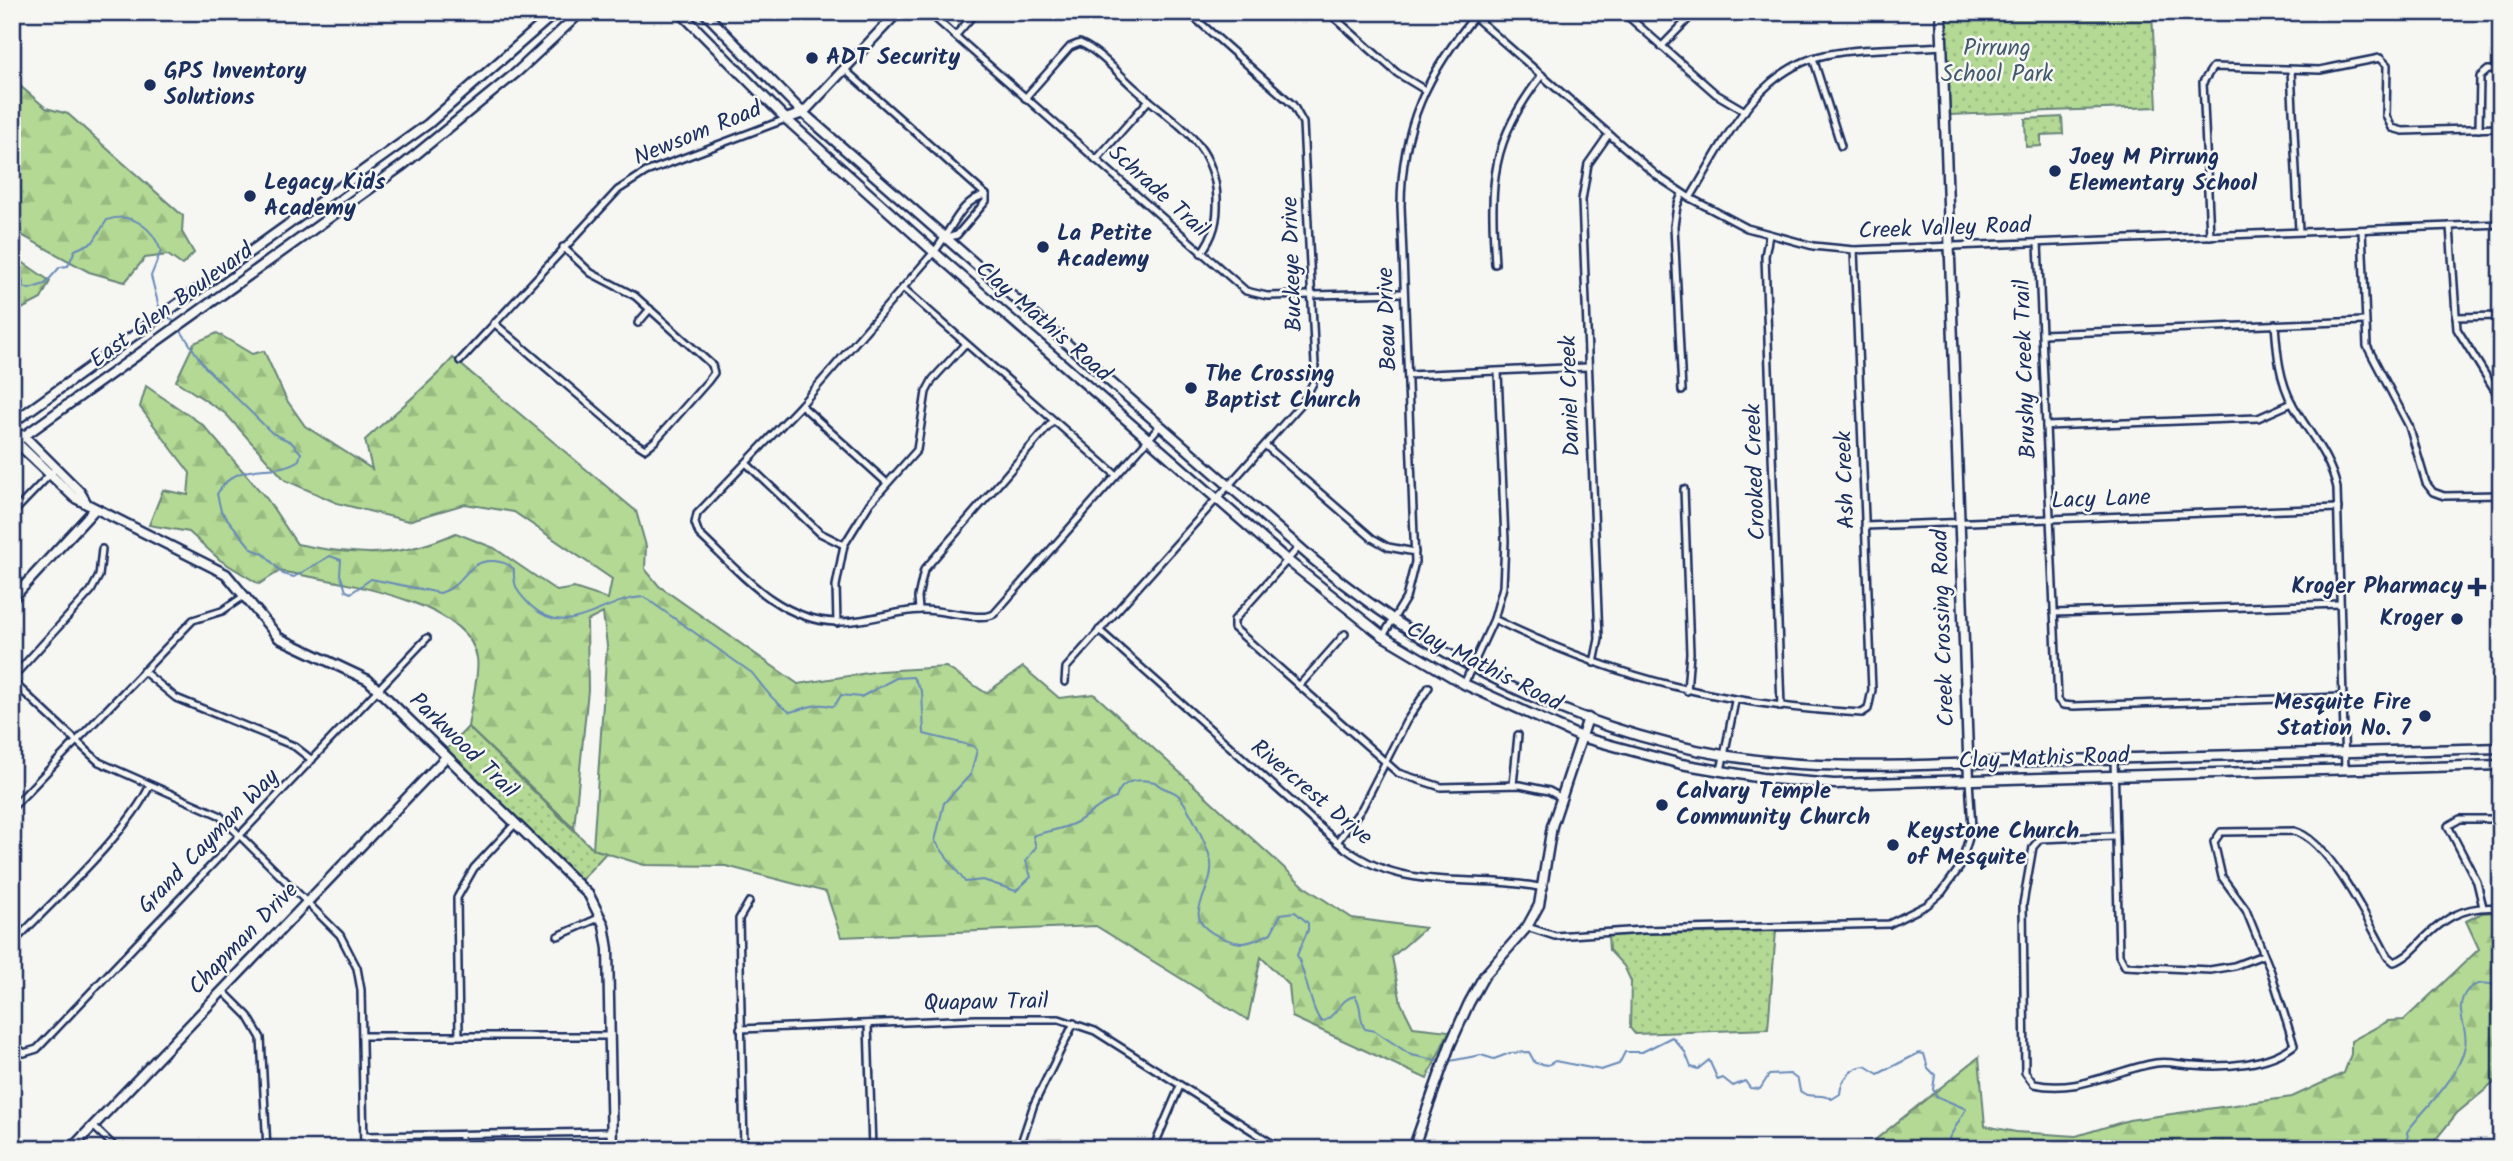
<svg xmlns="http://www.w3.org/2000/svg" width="2513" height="1161" viewBox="0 0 2513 1161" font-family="Kalam,sans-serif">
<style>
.forest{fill:url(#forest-firs);stroke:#678479;stroke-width:2}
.park{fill:url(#park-dots);stroke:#678479;stroke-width:2}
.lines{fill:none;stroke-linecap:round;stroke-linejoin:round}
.stream{stroke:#688ab8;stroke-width:2}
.street-casing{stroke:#1b2f5e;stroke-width:10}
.secondary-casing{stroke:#1b2f5e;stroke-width:13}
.street{stroke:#f6f6f2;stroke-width:5}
.secondary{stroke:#f6f6f2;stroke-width:8}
.poi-dot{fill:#1b2f5e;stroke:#f6f6f2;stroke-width:2.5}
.labels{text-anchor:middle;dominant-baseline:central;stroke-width:5;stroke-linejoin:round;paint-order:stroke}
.park-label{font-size:23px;fill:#415a6c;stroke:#f6f6f2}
.poi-label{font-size:23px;font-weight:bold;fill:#1b2f5e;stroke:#f6f6f2;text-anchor:start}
.street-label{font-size:23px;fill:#1b2f5e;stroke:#f6f6f2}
</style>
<defs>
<pattern id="forest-firs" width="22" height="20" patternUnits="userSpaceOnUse" patternTransform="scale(1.75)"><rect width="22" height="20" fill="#b3d994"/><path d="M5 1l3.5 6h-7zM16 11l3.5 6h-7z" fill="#99bb82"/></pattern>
<pattern id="park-dots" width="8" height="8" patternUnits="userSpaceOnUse" patternTransform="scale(1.75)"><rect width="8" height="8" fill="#b3d994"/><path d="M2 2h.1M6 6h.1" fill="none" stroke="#99bb82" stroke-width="1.8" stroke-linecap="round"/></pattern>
</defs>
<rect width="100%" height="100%" fill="#f6f6f2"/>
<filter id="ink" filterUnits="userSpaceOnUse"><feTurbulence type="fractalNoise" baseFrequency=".0143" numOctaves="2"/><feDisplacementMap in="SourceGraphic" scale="14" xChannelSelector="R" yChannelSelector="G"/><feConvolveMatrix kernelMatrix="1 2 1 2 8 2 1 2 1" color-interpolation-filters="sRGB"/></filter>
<g filter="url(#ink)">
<!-- forest -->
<g class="forest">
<polygon points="19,85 46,108 68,114 183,216 182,232 194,253 182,265 168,255 145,258 125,282 89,272 12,230 12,96"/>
<polygon points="12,255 50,281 41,299 12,314"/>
<path d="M217,333L252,354L264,351L286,399L305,426L372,469L365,440C395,412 426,388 453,358L636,511L646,546L645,569L659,586L798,684L880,671L946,667L986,693L1023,667L1059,698L1094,694L1305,887L1352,918L1425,928L1392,957L1401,1003L1413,1027L1449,1031L1427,1079L1292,1017L1289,985L1261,957L1248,1020L1096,926L841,937L826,892L726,866L644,865L593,849L607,646L603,613L587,621L588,690L574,828L468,727C470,709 480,674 477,658C468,598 328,581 280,571L259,584L220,560L189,532L149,525L163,490L188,495L190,473L140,407L146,386L203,425L267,499L297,544C357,556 399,559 456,533L494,548L557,591L574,588L608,599L612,579L514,512L465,504L408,521L337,503L285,480L226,414L176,381L194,343Z"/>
<polygon points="2501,912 2501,1077 2457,1113 2428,1149 1877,1149 1875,1140 1979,1057 1985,1126 2016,1132 2076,1136 2129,1120 2292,1097 2344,1073 2351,1054 2351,1041 2388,1021 2404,1020 2479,949 2466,921 2482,913"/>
</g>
<!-- park -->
<g class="park">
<polygon points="1945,12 2152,12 2157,107 1949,115"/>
<polygon points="2062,117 2063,134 2041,135 2041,146 2026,147 2025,119"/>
<polygon points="468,727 593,849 606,853 581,880 447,749"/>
<polygon points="1776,931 1768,1029 1635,1034 1630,1028 1631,981 1624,966 1609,950 1608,935"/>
</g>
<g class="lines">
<!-- stream -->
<g class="stream">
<path d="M12,284L21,275L24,287L29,289L45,284L60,267L68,266L75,250L93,242L107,220C132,211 153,228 161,251L151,276L159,307L163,311"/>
<polyline points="167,315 175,323"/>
<path d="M179,328L205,367L272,433L291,442L301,453L299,460C273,478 238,457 217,494L221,511L252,549L264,554L283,574L294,577L330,556L341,560L340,574L346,591L351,593L371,579L440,593C464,587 466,559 494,561C502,562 507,563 514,569C513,587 518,593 531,606C570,641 600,599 644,597L752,673C764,688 772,701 790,712C799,710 809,706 818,705C833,703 831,714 841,695L861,697L896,678L913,677L922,692L924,734L973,746L977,750L971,774L944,803L935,841L965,882L983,880L1016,891L1031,877L1026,861L1036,847L1033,836C1046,831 1061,830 1075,823C1090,815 1100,803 1116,798C1121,780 1138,778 1155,782C1162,790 1171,789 1178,795C1187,804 1210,850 1211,863C1213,880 1202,895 1199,910C1195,931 1228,941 1241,943C1249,944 1263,937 1271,933L1281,914L1295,912L1308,923V930L1297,955C1305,971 1312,1014 1322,1022C1337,1017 1340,998 1355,996C1363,1005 1358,1019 1365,1029L1375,1031L1411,1055L1441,1061"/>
<path d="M1450,1061L1481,1055L1494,1059L1510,1053L1529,1052L1535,1063L1548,1065L1555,1061L1601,1070L1619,1064L1625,1052H1642L1672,1037L1685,1052L1691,1067L1698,1069L1709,1060L1718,1080L1723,1078L1733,1086L1745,1081L1750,1088L1760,1089L1769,1075L1790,1074L1798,1080L1800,1091C1809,1099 1821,1093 1832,1099L1840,1094C1841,1080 1851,1067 1865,1066L1878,1074L1919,1053L1924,1054L1928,1068L1935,1075L1933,1089L1936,1096L1966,1109L1949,1138L1954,1149"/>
<polyline points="1957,1149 1971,1149"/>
<path d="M2406,1149L2409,1144L2407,1132C2427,1104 2457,1082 2465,1046C2469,1029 2453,1010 2466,992C2474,981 2489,982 2501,987"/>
</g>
<!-- street casing -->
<g class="street-casing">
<g id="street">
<polyline points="928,12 1246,291 1267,296 1404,293"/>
<polyline points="1328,12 1397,73 1425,90"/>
<polyline points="1469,12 1657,176 1690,198 1747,228 1813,246 1854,250 2501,224"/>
<polyline points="1623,12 1716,94 1745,111"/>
<polyline points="956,35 976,12"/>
<polyline points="1661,47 1695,12"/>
<polyline points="1813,58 1841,146"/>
<polyline points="844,69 986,195"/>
<polyline points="2291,70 2299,231"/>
<path d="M1025,98L1070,47L1080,43C1101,52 1120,76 1138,91C1177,125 1214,142 1217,198C1218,220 1214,236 1201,253"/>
<polyline points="2479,129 2480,77 2488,70 2501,70"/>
<polyline points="1096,160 1149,100"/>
<path d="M986,195C960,199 950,234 934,252L801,405L697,514L695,523L699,534C739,571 777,620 836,622C864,623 893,611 921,610C942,609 980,622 994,614L1160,426"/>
<path d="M1690,198C1724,143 1755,70 1825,55C1863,47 1904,49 1943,46"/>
<polyline points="2450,226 2457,329 2501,400"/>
<polyline points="2362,230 2367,346 2409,426 2426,483 2433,492 2444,496 2501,495"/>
<polyline points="1769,235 1765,256 1781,707"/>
<polyline points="2210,236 2203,82 2213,67 2320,70 2380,58 2387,65 2386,116 2392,128 2403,131 2501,128"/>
<polyline points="947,238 957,235 986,201 986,195"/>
<polyline points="2038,243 2058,700 2063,705 2074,706 2342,697"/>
<path d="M1495,264C1490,181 1490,143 1542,75"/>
<polyline points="903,288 1116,475"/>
<polyline points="2456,317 2501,316"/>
<polyline points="494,323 631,440 645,449 655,441 708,381 714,373 712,365 635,296 591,273 563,247"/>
<polyline points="638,323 650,309"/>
<path d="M2275,324C2277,352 2279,380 2293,405C2308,432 2330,456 2337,488L2345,770"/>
<polyline points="2042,334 2364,321"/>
<polyline points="460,361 618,190 646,172 786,119"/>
<polyline points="1408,375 1587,367"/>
<polyline points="1682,391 1674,226 1677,206 1682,194"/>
<polyline points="801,405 887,483"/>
<polyline points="2046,426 2258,418 2292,403"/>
<polyline points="1266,446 1372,538 1388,547 1415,552"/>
<polyline points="746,463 820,533 844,545"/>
<polyline points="1684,489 1690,653 1687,691"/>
<polyline points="12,514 56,468"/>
<polyline points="1865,526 2338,508"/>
<polyline points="1299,547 1234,620 1234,628 1398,773 1441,787 1520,785 1549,791 1560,797"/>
<polyline points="919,610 918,597 924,570 1053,421"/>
<polyline points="2054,613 2340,604"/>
<path d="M1494,619C1615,679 1727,706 1862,713L1868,709L1872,690L1854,250"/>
<polyline points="837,623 836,586 844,545 870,503 917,450 926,392 933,379 965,344"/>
<path d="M1099,630L1337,842C1401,896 1470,872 1544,888"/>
<path d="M1383,636L1406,598L1415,562L1401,206C1401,126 1428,72 1478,12"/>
<polyline points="1594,663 1599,639 1582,200 1588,164 1609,134"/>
<polyline points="143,671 176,698 294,746 312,760"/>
<polyline points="12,678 91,591 99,576 102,549"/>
<polyline points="12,681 99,762 219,815 340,935 357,968 361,990 364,1149"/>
<polyline points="1065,682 1066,668 1303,402 1313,383 1315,365 1303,123 1293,105 1188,12"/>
<polyline points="1464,684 1494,619 1503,587 1505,541 1498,372"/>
<polyline points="1299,686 1345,634"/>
<polyline points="2114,759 2119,955 2125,966 2210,970 2234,966 2263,955"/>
<polyline points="1721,771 1735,701"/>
<polyline points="1513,785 1518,735"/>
<polyline points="12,808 193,620 222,611 244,596"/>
<path d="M2114,836L2040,839L2033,847L2023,904L2025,1072L2034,1084C2078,1094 2114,1070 2156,1063C2169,1061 2181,1065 2194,1065C2224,1068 2269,1065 2294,1045L2271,972L2246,910L2222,877L2214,842L2221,832L2294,831C2329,839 2371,926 2387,956L2394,962C2404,959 2410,953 2417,946C2442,919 2463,904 2501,908"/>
<polyline points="1337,842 1362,808 1406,722 1429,687"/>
<polyline points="2483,907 2477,882 2448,826 2460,819 2501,819"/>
<polyline points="1527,927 1555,936 1643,930 1889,924 1927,905 1942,892 1960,867 1972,828 1969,780"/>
<polyline points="558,936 601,917"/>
<path d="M12,944C50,904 129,832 150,785"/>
<polyline points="222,990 248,1016 261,1038 267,1149"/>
<polyline points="868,1024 872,1149"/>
<polyline points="740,1029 976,1019 1059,1019 1095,1031 1281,1149"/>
<polyline points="362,1036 610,1036"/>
<polyline points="459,1036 457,898 474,868 515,824"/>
<polyline points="12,1043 24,1053 37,1049 427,638"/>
<polyline points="93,1126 117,1149"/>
<polyline points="461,1135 461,1149"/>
<polyline points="364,1136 612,1132"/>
<polyline points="744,1149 739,919 749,902"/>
<polyline points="1019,1149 1034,1104 1074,1023"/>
<polyline points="1153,1149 1180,1086"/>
</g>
</g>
<!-- secondary casing -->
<g class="secondary-casing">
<g id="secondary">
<polyline points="680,12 786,119 934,252 1287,560 1383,636 1464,684 1581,737 1681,764 1762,778 1834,784 2501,765"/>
<path d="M704,12L803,113L1315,561C1457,678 1632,758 1818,765C1900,768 1984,762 2066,760C2211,756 2356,751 2501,748"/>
<polyline points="1941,12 1969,780"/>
<polyline points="786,119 803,113 898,12"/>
<polyline points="12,423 428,124 556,12"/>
<polyline points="12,432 24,436 80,492 87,504"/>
<polyline points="12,438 75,498 226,574 279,638 368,680 589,895 604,925 608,949 612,1149"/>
<polyline points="13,444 403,165 517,72 581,12"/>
<polyline points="12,599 95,509"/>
<polyline points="71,1149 446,757"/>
<polyline points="1413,1149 1450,1045 1469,1003 1484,976 1527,927 1539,905 1552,826 1588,718"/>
</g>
</g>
<!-- street -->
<use href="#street" class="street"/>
<!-- secondary -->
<use href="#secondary" class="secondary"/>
</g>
</g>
<!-- markers -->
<g class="poi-dot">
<circle cx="812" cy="58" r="7"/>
<circle cx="150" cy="85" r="7"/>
<circle cx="2055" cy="171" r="7"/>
<circle cx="250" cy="196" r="7"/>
<circle cx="1043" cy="247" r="7"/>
<circle cx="1191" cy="388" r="7"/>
<path d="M2473.5 576.5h7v7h7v7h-7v7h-7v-7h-7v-7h7z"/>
<circle cx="2457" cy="619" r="7"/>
<circle cx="2425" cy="716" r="7"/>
<circle cx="1662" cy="805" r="7"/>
<circle cx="1893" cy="845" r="7"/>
</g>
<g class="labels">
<!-- park labels -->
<g class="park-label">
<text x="1997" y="49">Pirrung<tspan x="1997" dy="26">School Park</tspan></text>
</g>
<!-- poi labels -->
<g class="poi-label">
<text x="826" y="58">ADT Security</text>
<text x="164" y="72">GPS Inventory<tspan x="164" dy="26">Solutions</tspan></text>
<text x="2069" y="158">Joey M Pirrung<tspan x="2069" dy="26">Elementary School</tspan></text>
<text x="264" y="183">Legacy Kids<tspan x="264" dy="26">Academy</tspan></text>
<text x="1057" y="234">La Petite<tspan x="1057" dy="26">Academy</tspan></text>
<text x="1205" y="375">The Crossing<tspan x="1205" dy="26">Baptist Church</tspan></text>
<text x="2463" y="587" text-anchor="end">Kroger Pharmacy</text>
<text x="2443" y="619" text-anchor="end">Kroger</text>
<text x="2411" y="703" text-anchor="end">Mesquite Fire<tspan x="2411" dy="26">Station No. 7</tspan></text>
<text x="1676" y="792">Calvary Temple<tspan x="1676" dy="26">Community Church</tspan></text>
<text x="1907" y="832">Keystone Church<tspan x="1907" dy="26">of Mesquite</tspan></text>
</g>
<!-- street labels -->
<g class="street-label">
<text transform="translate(698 134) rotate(-22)">Newsom Road</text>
<text transform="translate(1158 192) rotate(42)">Schrade Trail</text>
<text transform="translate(1945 229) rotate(-2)">Creek Valley Road</text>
<text transform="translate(1293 264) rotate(-92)">Buckeye Drive</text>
<text transform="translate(172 306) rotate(-36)">East Glen Boulevard</text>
<text transform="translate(1388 319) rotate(-92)">Beau Drive</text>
<text transform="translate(1043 322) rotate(41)">Clay Mathis Road</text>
<text transform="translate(2026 369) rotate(-92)">Brushy Creek Trail</text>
<text transform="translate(1571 396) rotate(-92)">Daniel Creek</text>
<text transform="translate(1756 472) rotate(-92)">Crooked Creek</text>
<text transform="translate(1846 480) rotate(-92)">Ash Creek</text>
<text transform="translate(2101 500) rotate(-2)">Lacy Lane</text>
<text transform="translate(1944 628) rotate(-92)">Creek Crossing Road</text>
<text transform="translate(1484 667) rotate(27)">Clay Mathis Road</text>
<text transform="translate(463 746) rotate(44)">Parkwood Trail</text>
<text transform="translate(2044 759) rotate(-2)">Clay Mathis Road</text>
<text transform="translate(1311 793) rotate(40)">Rivercrest Drive</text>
<text transform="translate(209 842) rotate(-46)">Grand Cayman Way</text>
<text transform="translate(244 939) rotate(-46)">Chapman Drive</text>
<text transform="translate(986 1003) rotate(-1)">Quapaw Trail</text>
</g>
</g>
<!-- margin -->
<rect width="2513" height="1161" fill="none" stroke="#f6f6f2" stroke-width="42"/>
<rect x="21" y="21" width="2471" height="1119" fill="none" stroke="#1b2f5e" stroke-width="2.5" filter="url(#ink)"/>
</svg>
